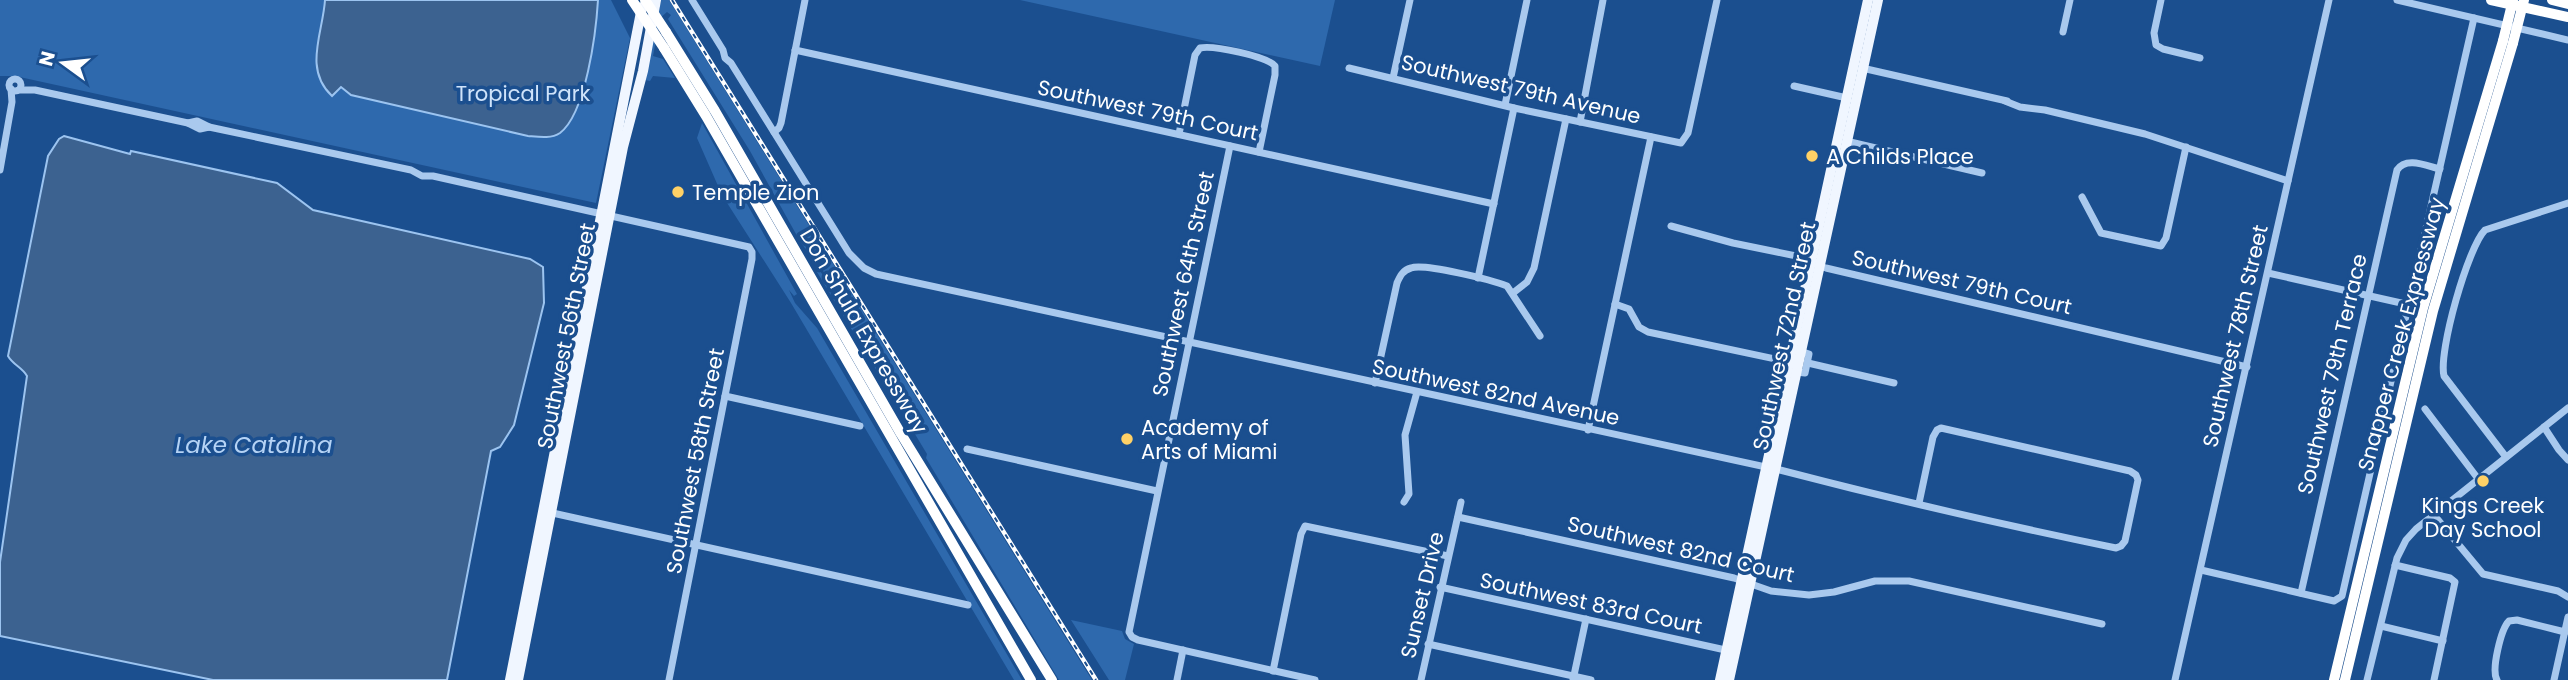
<svg xmlns="http://www.w3.org/2000/svg" width="2568" height="680" viewBox="0 0 2568 680" font-family="Poppins,sans-serif">
<style>
.green{fill:#2e69ad}
.water{fill:#3c6290;stroke:#9cc4f0;stroke-width:2}
.lines{fill:none;stroke-linecap:round;stroke-linejoin:round}
.minor{stroke:#a9c9ee;stroke-width:7}
.major{stroke:#f0f6ff;stroke-width:10}
.highway{stroke:#fff;stroke-width:10}
.rail-casing{stroke:#fff;stroke-width:4.5}
.rail{stroke:#1b4f8f;stroke-width:2;stroke-dasharray:5;stroke-linecap:butt}
.highway-bridge{stroke:#fff;stroke-width:10}
.poi-dot{fill:#ffd166;stroke:#1b4f8f;stroke-width:2.5}
.labels{text-anchor:middle;dominant-baseline:central;stroke-width:7;stroke-linejoin:round;paint-order:stroke}
.street-label{font-size:21px;fill:#fff;stroke:#1b4f8f}
.park-label{font-size:21px;fill:#cfe3fa;stroke:#1b4f8f}
.poi-label{font-size:21px;fill:#fff;stroke:#1b4f8f;text-anchor:start}
.water-label{font-size:23px;font-style:italic;fill:#b5d3f5;stroke:#1b4f8f}
</style>
<rect width="100%" height="100%" fill="#1b4f8f"/>
<!-- green -->
<g class="green">
<polygon points="0,0 611,0 630,38 596,203 15,76 0,76"/>
<polygon points="661,0 669,0 1092,680 1059,680 926,458 927,454 817,272 820,271 829,284 830,282 827,276 801,243 750,151 668,19 671,15 667,12 660,18 653,56 663,59 675,78 653,76 650,81 645,80"/>
<polygon points="1020,0 1335,0 1320,66"/>
<polygon points="702,123 797,294 794,296 789,290 795,303 817,328 1022,680 1014,680 791,303 722,195 697,138"/>
<polygon points="1071,620 1122,631 1125,639 1134,644 1125,680 1109,680"/>
</g>
<!-- water -->
<g class="water">
<path d="M325,0H598C596,33 586,113 560,133C551,139 539,137 528,136L351,95L341,87L332,96C303,69 323,33 325,0Z"/>
<path d="M64,136L130,154L131,151L277,183L313,210L530,259L543,267L544,303L514,425L500,447L491,451L447,680H213L0,636V562L27,376C22,367 13,365 8,356L48,156L59,139Z"/>
</g>
<g class="lines">
<!-- minor -->
<g class="minor">
<path d="M692,0L723,50L725,58L731,63L849,253L864,268L876,274L1780,470C1891,499 2004,525 2116,548L2121,546L2125,541L2138,480L2136,475L2130,471L1941,428L1937,430L1933,437L1919,503"/>
<polyline points="2161,0 2154,33 2156,45 2163,49 2200,58"/>
<polyline points="2397,0 2568,40"/>
<polyline points="2063,32 2070,0"/>
<polyline points="795,50 1494,204"/>
<polyline points="1349,68 1514,108 1681,143 1688,133 1717,0"/>
<polyline points="1862,68 2007,101"/>
<polyline points="1393,78 1410,0"/>
<circle cx="15" cy="85" r="6"/>
<polyline points="1794,86 1847,98"/>
<polyline points="19,90 35,90 188,123 200,129 209,127 411,170 422,176 433,176 749,247 752,252 752,259 669,680"/>
<polyline points="2005,101 2020,107 2045,110 2145,134 2288,181"/>
<polyline points="1505,105 1527,0"/>
<polyline points="1580,122 1603,0"/>
<polyline points="188,123 197,121 209,127"/>
<polyline points="774,132 779,128 781,123 805,0"/>
<path d="M1179,134L1195,55L1200,48C1213,45 1266,56 1275,66V75L1259,152"/>
<polyline points="1846,141 1982,173"/>
<polyline points="1230,146 1129,632 1132,637 1138,640 1315,680"/>
<polyline points="0,170 12,102 11,89"/>
<polyline points="2082,197 2101,233 2161,246 2166,238 2186,147"/>
<polyline points="1671,226 1733,243 1811,259 1819,266 1826,268 2247,367"/>
<polyline points="2268,273 2410,305"/>
<polyline points="1478,278 1514,108"/>
<polyline points="1513,293 1527,282 1534,268 1566,119"/>
<polyline points="1615,304 1629,309 1639,327 1648,332 1794,363"/>
<polyline points="1808,363 1894,383"/>
<polyline points="1796,372 1805,373 1809,354 1800,351"/>
<path d="M1375,383L1397,283C1400,276 1403,270 1411,268C1424,263 1492,280 1507,286L1540,336"/>
<polyline points="725,396 860,426"/>
<polyline points="2425,409 2479,480"/>
<polyline points="2544,427 2559,450 2568,460"/>
<polyline points="1588,430 1651,137"/>
<polyline points="967,449 1157,491"/>
<path d="M2506,457L2444,376C2438,352 2468,247 2485,230L2568,203"/>
<polyline points="1404,502 1409,494 1405,435 1417,392"/>
<polyline points="548,512 968,605"/>
<polyline points="2434,515 2483,574 2558,591 2568,597"/>
<polyline points="1458,517 1734,578 1771,591 1809,595 1834,592 1875,581 1909,581 2102,624"/>
<polyline points="2395,565 2450,578 2455,582 2434,680"/>
<polyline points="2201,570 2334,601 2342,596 2474,18"/>
<polyline points="1440,587 1730,651"/>
<path d="M2301,593L2397,170C2406,156 2427,166 2440,169"/>
<polyline points="2381,626 2443,641"/>
<polyline points="1428,644 1591,680"/>
<polyline points="1273,671 1301,534 1305,526 1448,556"/>
<polyline points="1177,680 1183,650"/>
<polyline points="1421,680 1461,502"/>
<polyline points="1573,680 1586,619"/>
<polyline points="2175,680 2329,0"/>
<polyline points="2367,680 2397,558 2406,540 2416,529 2568,408"/>
<path d="M2497,680C2491,670 2501,629 2509,621L2517,620L2565,632"/>
<polyline points="2554,680 2568,617"/>
</g>
<!-- major -->
<g class="major">
<polyline points="510,680 642,7"/>
<polyline points="518,680 623,147 643,71 656,0"/>
<polyline points="1720,680 1868,0"/>
<polyline points="1729,680 1878,0"/>
</g>
<!-- highway -->
<g class="highway">
<polyline points="2491,0 2568,17"/>
<polyline points="2552,0 2568,4"/>
<polyline points="666,32 715,111 901,434 1052,680"/>
<polyline points="664,48 706,116 1031,680"/>
<polyline points="2334,680 2423,308 2503,41"/>
<polyline points="2345,680 2433,311 2513,43"/>
</g>
<!-- rail casing -->
<g class="rail-casing">
<polyline id="rail" points="672,0 1096,680"/>
</g>
<!-- rail -->
<use href="#rail" class="rail"/>
<!-- highway-bridge -->
<g class="highway-bridge">
<polyline points="632,0 664,48"/>
<polyline points="645,0 666,32"/>
<polyline points="2503,41 2513,0"/>
<polyline points="2513,43 2524,0"/>
</g>
</g>
<!-- markers -->
<g class="poi-dot">
<circle cx="1812" cy="156" r="7"/>
<circle cx="678" cy="192" r="7"/>
<circle cx="1127" cy="439" r="7"/>
<circle cx="2483" cy="481" r="7"/>
</g>
<g class="labels">
<!-- street labels -->
<g class="street-label">
<text transform="translate(1521 89) rotate(13)">Southwest 79th Avenue</text>
<text transform="translate(1148 110) rotate(12)">Southwest 79th Court</text>
<text transform="translate(1962 282) rotate(13)">Southwest 79th Court</text>
<text transform="translate(1183 284) rotate(-78)">Southwest 64th Street</text>
<text transform="translate(864 331) rotate(60)">Don Shula Expressway</text>
<text transform="translate(2401 334) rotate(-75)">Snapper Creek Expressway</text>
<text transform="translate(566 336) rotate(-79)">Southwest 56th Street</text>
<text transform="translate(1784 336) rotate(-78)">Southwest 72nd Street</text>
<text transform="translate(2235 336) rotate(-77)">Southwest 78th Street</text>
<text transform="translate(2332 374) rotate(-77)">Southwest 79th Terrace</text>
<text transform="translate(1496 392) rotate(12)">Southwest 82nd Avenue</text>
<text transform="translate(695 461) rotate(-79)">Southwest 58th Street</text>
<text transform="translate(1681 549) rotate(13)">Southwest 82nd Court</text>
<text transform="translate(1422 595) rotate(-77)">Sunset Drive</text>
<text transform="translate(1591 603) rotate(12)">Southwest 83rd Court</text>
</g>
<!-- park labels -->
<g class="park-label">
<text x="523" y="93">Tropical Park</text>
</g>
<!-- poi labels -->
<g class="poi-label">
<text x="1826" y="156">A Childs Place</text>
<text x="692" y="192">Temple Zion</text>
<text x="1141" y="427">Academy of<tspan x="1141" dy="24">Arts of Miami</tspan></text>
<text x="2483" y="505" text-anchor="middle">Kings Creek<tspan x="2483" dy="24">Day School</tspan></text>
</g>
<!-- water labels -->
<g class="water-label">
<text x="254" y="445">Lake Catalina</text>
</g>
</g>
<!-- north arrow -->
<g transform="translate(63 63) rotate(285)" stroke="#1b4f8f" stroke-width="5" paint-order="stroke">
<path d="M0-5L12 26L0 18L-12 26Z" fill="#ffffff"/>
<text y="-10" font-size="19" font-weight="bold" text-anchor="middle" fill="#ffffff">N</text>
</g>
</svg>
